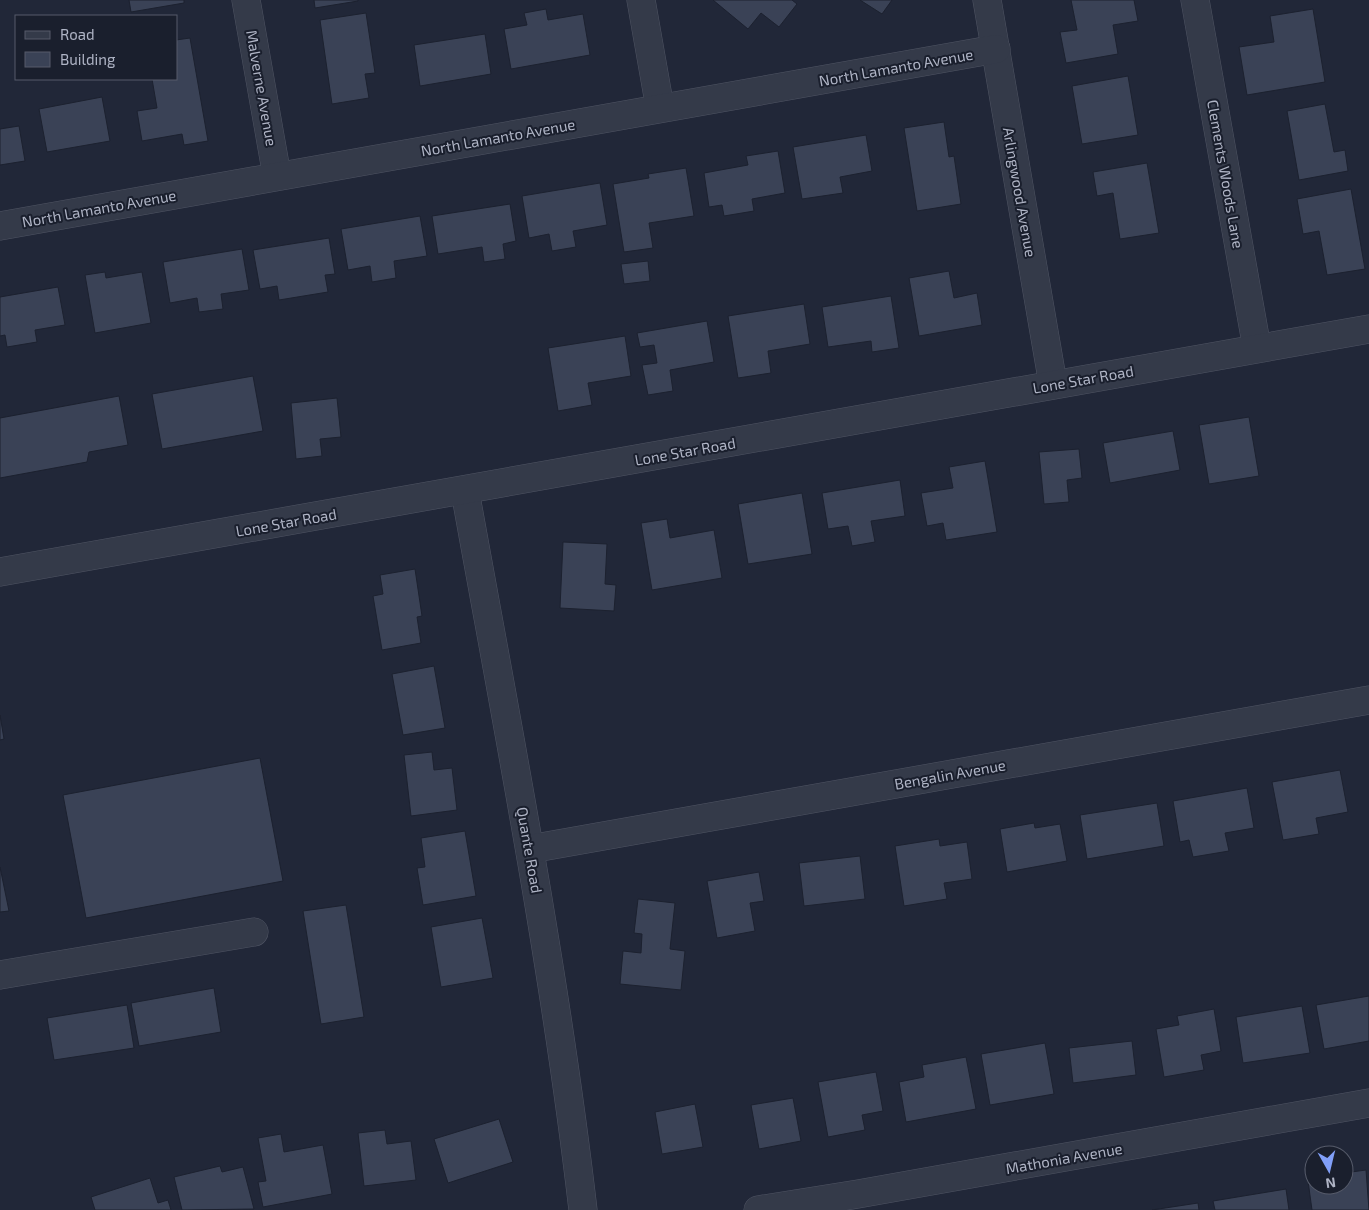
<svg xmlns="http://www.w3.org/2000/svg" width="1369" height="1210" viewBox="0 0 1369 1210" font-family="'Exo 2',sans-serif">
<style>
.building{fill:#3a4256;stroke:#1c212f}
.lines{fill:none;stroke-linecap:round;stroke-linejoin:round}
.minor-casing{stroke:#4f5463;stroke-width:29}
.minor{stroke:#343a49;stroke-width:28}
.labels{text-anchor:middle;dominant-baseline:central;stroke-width:4;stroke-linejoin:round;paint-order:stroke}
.street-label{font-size:15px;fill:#afb4c5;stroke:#1a1f2d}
</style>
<rect width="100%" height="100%" fill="#212738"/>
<!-- building -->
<g class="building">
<polygon points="129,0 184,0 184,3 131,12"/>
<polygon points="314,0 358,0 358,1 315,8"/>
<polygon points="713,0 792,0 797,4 779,27 761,13 748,29"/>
<polygon points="860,0 892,0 882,14"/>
<polygon points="1071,0 1134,0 1138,21 1113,25 1118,54 1066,63 1060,32 1077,30"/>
<polygon points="546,9 548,20 583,14 590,55 511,69 504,29 527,25 524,13"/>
<polygon points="1313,9 1325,82 1247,95 1239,47 1274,42 1270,16"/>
<polygon points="366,13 375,73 365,74 369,98 332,104 320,20"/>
<polygon points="485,34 491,74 420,86 414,45"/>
<polygon points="190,38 208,141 184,145 182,134 142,141 137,111 157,108 152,79 176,79 176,40"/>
<polygon points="1128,76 1138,135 1082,144 1072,86"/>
<polygon points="102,97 110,141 47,152 39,109"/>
<polygon points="1325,104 1334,152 1345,150 1348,171 1299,180 1287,111"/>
<polygon points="944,122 949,157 954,156 961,204 917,211 904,128"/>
<polygon points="19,126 25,161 0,165 0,129"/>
<polygon points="866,135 872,171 840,177 843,193 802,199 793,147"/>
<polygon points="778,151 785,193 752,199 754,211 724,216 722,205 709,207 704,173 748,165 746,156"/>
<polygon points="1147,163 1159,233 1120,239 1113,193 1097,196 1093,172"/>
<polygon points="686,168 694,216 649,223 653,248 624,252 613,184 649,178 648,174"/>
<polygon points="600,183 607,225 573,231 576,247 552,251 549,234 529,238 522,196"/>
<polygon points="1351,189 1365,269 1327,275 1319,231 1303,234 1297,199"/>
<polygon points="510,204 516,241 503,244 505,259 484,262 482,247 438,254 432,216"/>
<polygon points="420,216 427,256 394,261 396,278 372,282 370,266 348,270 341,229"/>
<polygon points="329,238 335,274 325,275 328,292 279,300 277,286 260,289 253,250"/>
<polygon points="242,249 249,290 221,294 223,309 199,312 197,298 170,303 163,262"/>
<polygon points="648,261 650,281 624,284 621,264"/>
<polygon points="949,271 954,298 977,293 982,325 919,336 909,278"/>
<polygon points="105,272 106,278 142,272 151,323 95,333 85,275"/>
<polygon points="58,287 65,325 35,330 37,342 7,347 5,335 0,336 0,297"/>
<polygon points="891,296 899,348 872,352 871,341 828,347 822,307"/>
<polygon points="804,304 810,344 768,351 771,373 738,378 728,316"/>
<polygon points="707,321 714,362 670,370 673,391 648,395 642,365 657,363 654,345 640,347 637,333"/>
<polygon points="625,336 631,376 588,383 592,405 558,411 548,348"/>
<polygon points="253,376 263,431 162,449 152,394"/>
<polygon points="119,396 128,445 89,452 87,462 0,478 0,418"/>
<polygon points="337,398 341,437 320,439 322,456 296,459 291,403"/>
<polygon points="1249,417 1259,476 1209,484 1199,425"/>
<polygon points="1173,431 1180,470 1110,483 1103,443"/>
<polygon points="1079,449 1082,478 1067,480 1069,502 1044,504 1039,452"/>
<polygon points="985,461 997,532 946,540 943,523 927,526 921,493 953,488 949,467"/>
<polygon points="900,480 905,516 871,521 875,542 852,546 848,526 828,529 822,493"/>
<polygon points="802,493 812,554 748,564 738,504"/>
<polygon points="667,519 670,538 714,530 722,578 652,590 641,523"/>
<polygon points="563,542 607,544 605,584 616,585 614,611 560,608"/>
<polygon points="415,569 422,616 417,617 421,643 382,650 373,596 383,594 380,575"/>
<polygon points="434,666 445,728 403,735 392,674"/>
<polygon points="0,715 4,739 0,740"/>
<polygon points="432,752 434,770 452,768 457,810 411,816 404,755"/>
<polygon points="260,758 283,881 86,918 63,795"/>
<polygon points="1340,770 1348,812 1316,818 1319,834 1283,840 1272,782"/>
<polygon points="1247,788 1254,828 1225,833 1229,851 1193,857 1189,840 1180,842 1173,801"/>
<polygon points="1157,803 1164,846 1087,859 1080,815"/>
<polygon points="1034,823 1035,828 1060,824 1067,861 1007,872 1000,829"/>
<polygon points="465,831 476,896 423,905 417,868 425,867 421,838"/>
<polygon points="939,839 940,846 967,842 972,879 944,883 947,899 904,906 895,846"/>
<polygon points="860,856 865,899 804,906 799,863"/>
<polygon points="0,867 9,911 0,912"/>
<polygon points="759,872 764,901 750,903 755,931 717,938 707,881"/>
<polygon points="638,899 675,903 670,949 685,951 681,990 620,984 623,951 641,953 642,934 634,933"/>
<polygon points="346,905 364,1017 321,1024 303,911"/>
<polygon points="482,918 493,978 441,987 431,927"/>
<polygon points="214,988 221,1032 139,1046 131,1003"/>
<polygon points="1369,996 1369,1041 1324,1049 1316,1005"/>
<polygon points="127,1005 134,1048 54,1060 47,1018"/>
<polygon points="1302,1006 1310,1053 1243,1063 1236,1017"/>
<polygon points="1214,1009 1221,1051 1201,1055 1204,1070 1164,1077 1156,1029 1179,1025 1177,1016"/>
<polygon points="1132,1041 1136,1075 1073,1083 1069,1048"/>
<polygon points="1045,1043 1054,1094 990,1105 981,1054"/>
<polygon points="966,1057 976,1109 906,1122 899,1082 924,1077 922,1065"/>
<polygon points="876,1072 883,1111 862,1115 865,1130 828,1137 818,1082"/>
<polygon points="793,1098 801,1141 759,1149 751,1105"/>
<polygon points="695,1104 703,1147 662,1154 655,1112"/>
<polygon points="499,1119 513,1162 448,1183 434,1139"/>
<polygon points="385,1130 387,1144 411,1141 416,1180 364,1186 358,1133"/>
<polygon points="281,1134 284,1152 323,1145 332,1194 263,1207 258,1182 266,1181 258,1138"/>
<polygon points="220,1166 222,1172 243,1167 254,1209 182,1210 174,1177"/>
<polygon points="1366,1170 1369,1210 1312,1210 1308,1181 1314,1180 1314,1185 1344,1185 1344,1173"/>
<polygon points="150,1178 158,1203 168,1200 171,1210 95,1210 91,1197"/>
<polygon points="1286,1189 1289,1210 1215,1210 1213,1201"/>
<polygon points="1198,1203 1199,1210 1152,1210"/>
</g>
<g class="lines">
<!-- minor casing -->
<g class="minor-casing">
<g id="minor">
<polyline points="246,0 277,176"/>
<polyline points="641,0 660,108"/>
<polyline points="987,0 1053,384"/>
<polyline points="1195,0 1257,348"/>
<polyline points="0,226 996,49"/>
<path d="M465,491C508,730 555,969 583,1210"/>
<polyline points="0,572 1369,329"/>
<polyline points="530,849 1369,700"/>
<polyline points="0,975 254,932"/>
<polyline points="758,1210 858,1194 1369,1103"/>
</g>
</g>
<!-- minor -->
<use href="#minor" class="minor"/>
</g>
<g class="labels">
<!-- street labels -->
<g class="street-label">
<text transform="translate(896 67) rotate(-10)">North Lamanto Avenue</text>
<text transform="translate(262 88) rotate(80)">Malverne Avenue</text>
<text transform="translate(498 137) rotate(-10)">North Lamanto Avenue</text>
<text transform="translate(1226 174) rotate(80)">Clements Woods Lane</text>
<text transform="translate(1020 192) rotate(80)">Arlingwood Avenue</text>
<text transform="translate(99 208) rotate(-10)">North Lamanto Avenue</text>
<text transform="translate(1083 379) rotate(-10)">Lone Star Road</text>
<text transform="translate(685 451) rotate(-10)">Lone Star Road</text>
<text transform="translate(286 522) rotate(-10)">Lone Star Road</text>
<text transform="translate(950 774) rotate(-10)">Bengalin Avenue</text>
<text transform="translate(530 850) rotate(80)">Quante Road</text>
<text transform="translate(1064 1158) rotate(-10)">Mathonia Avenue</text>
</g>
</g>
<!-- legend -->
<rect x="15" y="15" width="162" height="65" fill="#1a1f2d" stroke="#565b6a"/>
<rect x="25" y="31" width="25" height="8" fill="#343a49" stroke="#565b6a"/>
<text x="60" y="40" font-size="15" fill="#afb4c5">Road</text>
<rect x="25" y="52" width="25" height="15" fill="#3a4256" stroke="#565b6a"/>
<text x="60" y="65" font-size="15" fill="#afb4c5">Building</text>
<!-- north arrow -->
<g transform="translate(1329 1170) rotate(172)"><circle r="24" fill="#1a1f2d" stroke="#565b6a"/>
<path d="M0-4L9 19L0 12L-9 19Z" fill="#819ff8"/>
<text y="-8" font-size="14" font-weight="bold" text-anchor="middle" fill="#afb4c5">N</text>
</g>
</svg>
